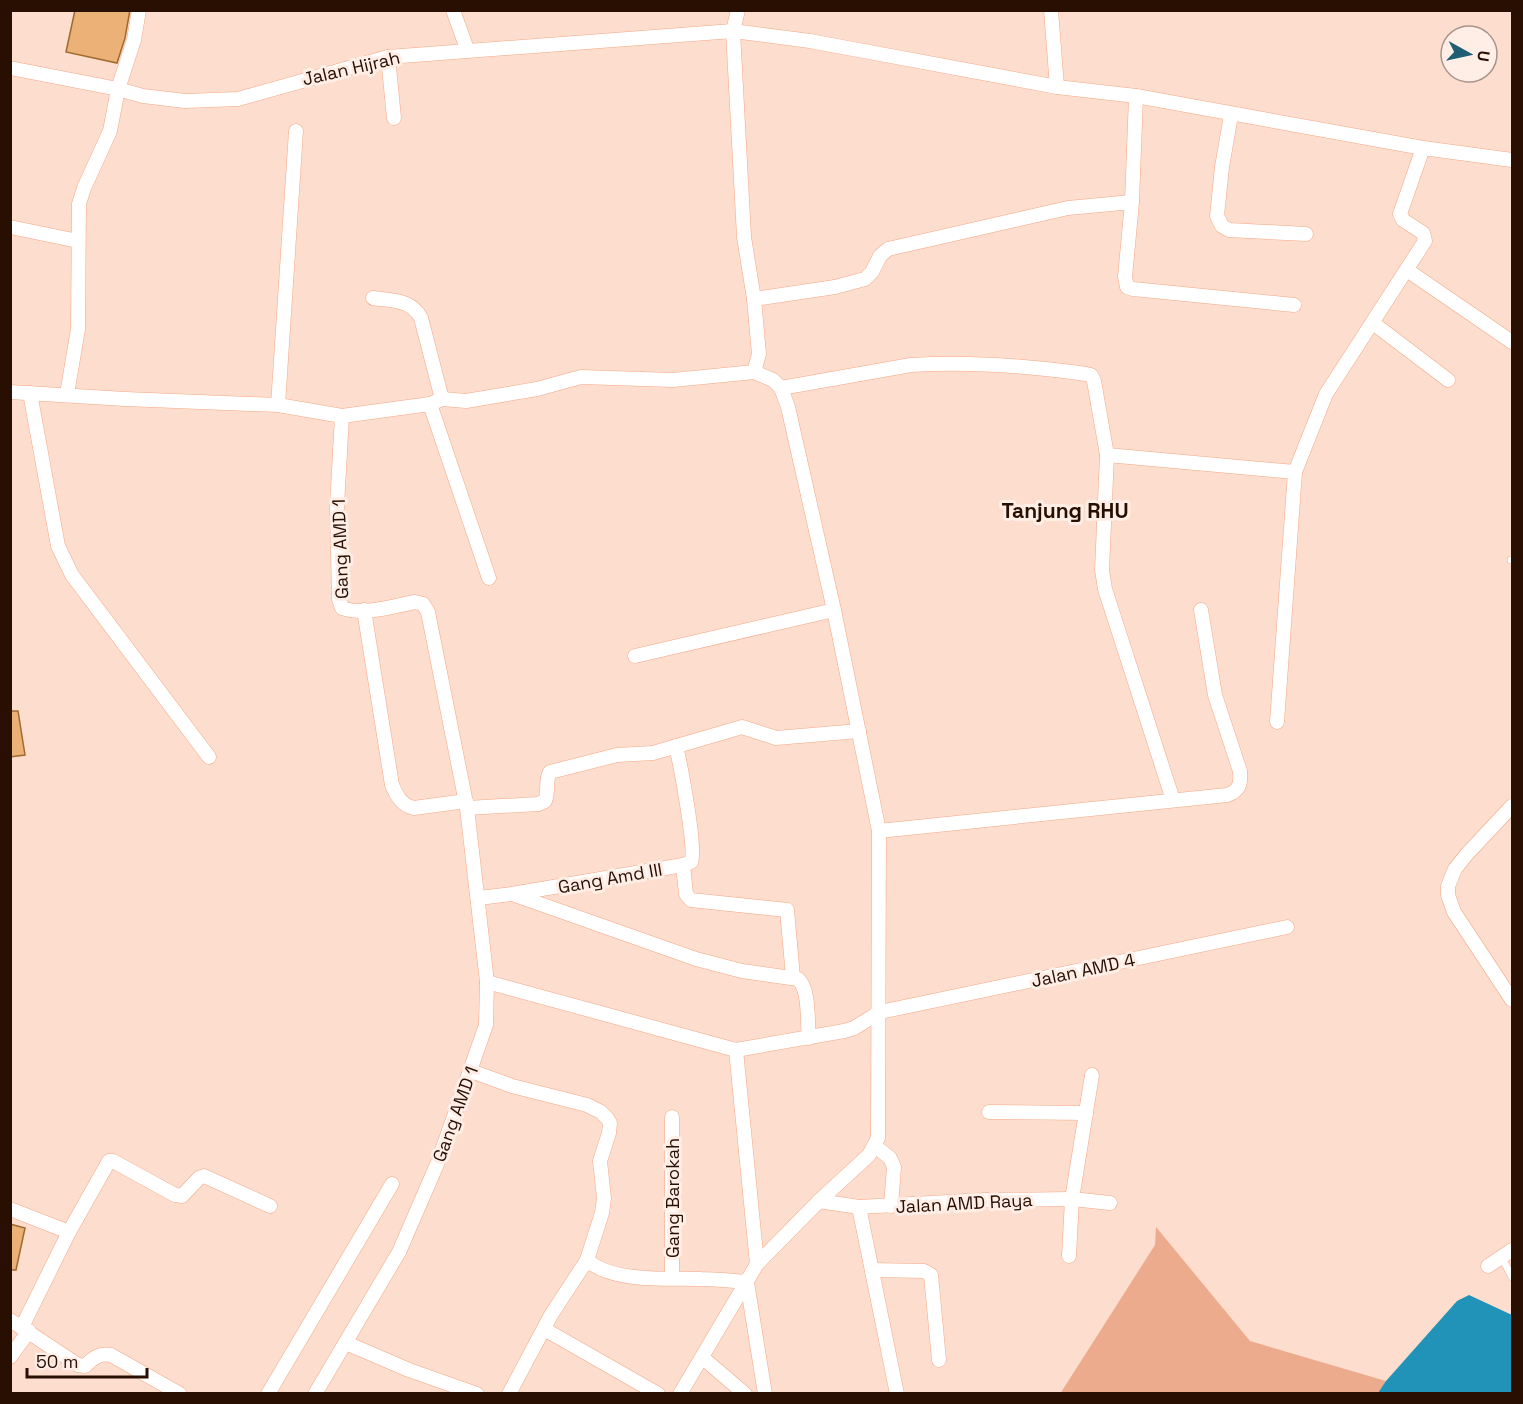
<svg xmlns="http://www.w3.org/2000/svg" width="1523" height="1404" viewBox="0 0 1523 1404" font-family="'Space Grotesk',sans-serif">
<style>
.green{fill:#ecab8d}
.water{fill:#2293b8}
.building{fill:#ecb176;stroke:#9f6a2e;stroke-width:1.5}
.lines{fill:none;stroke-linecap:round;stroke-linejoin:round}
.service-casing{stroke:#f4a885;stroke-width:8}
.minor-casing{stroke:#f4a885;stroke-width:15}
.service{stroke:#fff;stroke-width:7}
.minor{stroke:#fff;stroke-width:14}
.labels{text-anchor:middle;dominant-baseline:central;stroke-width:6;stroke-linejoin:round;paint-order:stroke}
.street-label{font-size:18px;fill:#290e02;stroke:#feeee6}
.quarter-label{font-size:21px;font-weight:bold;fill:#290e02;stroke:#feeee6}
</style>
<rect width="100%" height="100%" fill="#fdddce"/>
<!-- green -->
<polygon class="green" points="1156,1227 1250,1341 1386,1381 1378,1394 1060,1394 1155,1245"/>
<!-- water -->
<polygon class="water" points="1469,1295 1512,1315 1512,1393 1378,1393 1386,1381 1457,1301"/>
<!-- building -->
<g class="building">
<polygon points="75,10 130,10 125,38 117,63 66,52"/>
<polygon points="10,711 18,711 25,755 10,757"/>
<polygon points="10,1224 25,1228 16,1270 10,1270"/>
</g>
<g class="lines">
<!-- service casing -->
<g class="service-casing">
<g id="service">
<polyline points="1511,560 1512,560"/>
<polyline points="1502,1258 1512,1277"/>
</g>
</g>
<!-- minor casing -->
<g class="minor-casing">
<g id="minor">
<polyline points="453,10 467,49"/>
<polyline points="738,10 733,31 744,237 754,299 759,354 754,372"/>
<polyline points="1051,10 1057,87"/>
<polyline points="388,57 394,118"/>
<polyline points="10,68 118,89 143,96 185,101 238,99 388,57 733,31 810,41 1057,87 1136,96 1423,148 1512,160"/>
<polyline points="1136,96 1132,202 1125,277 1127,287 1133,289 1294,305"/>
<polyline points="1231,115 1222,167 1217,216 1222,226 1229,230 1306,234"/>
<polyline points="10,227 78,241"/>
<polyline points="1407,270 1512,342"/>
<path d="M373,298C392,301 411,299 421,318L442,399"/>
<polyline points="754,299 835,287 865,279 872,272 880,256 888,249 1068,208 1132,202"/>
<polyline points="1373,323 1448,380"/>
<path d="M781,388L911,365C969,361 1028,366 1086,374L1091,375L1094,381L1107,455L1295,472"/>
<polyline points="10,392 125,399 278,405 342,416 430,404 442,399 466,401 537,389 581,377 673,380 754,372 773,380 781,388 788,407 834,610 879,831 878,1138 869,1155 819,1201 757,1264 680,1394"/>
<polyline points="30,393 58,546 72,575 209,757"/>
<polyline points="67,394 78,329 79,204 84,188 110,131 118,89 134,40 139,10"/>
<polyline points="430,404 489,578"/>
<polyline points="278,405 296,131"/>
<polyline points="1107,455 1102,570 1105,589 1173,800"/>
<path d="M364,610L392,785C397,796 401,805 414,808L466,801"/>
<polyline points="635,656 834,610"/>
<polyline points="1277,722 1295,472 1326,394 1425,241 1423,233 1403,220 1400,214 1423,148"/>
<polyline points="1512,806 1467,854 1455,869 1448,886 1448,895 1454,912 1512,1000"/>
<path d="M467,808L538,804L545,801C549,791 545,781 550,772L617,755L653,753L742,727L776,738L859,731"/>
<path d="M879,831L1227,795C1240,791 1241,783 1240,771L1215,695L1201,610"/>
<polyline points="683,865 686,894 691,900 787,910 793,977"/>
<path d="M512,894L696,959L742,971L798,979C810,989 807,1023 809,1038"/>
<path d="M479,898L512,894L683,865L691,862C697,850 680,763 676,746"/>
<polyline points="487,982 736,1050 844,1031 854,1028 880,1012 1287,927"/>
<polyline points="736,1050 757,1264"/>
<polyline points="471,1071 512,1086 587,1105 601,1112 607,1118 610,1123 609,1133 600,1161 604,1198 602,1213 587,1260"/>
<polyline points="989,1112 1086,1113"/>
<polyline points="672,1117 672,1278"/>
<polyline points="875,1146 890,1158 894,1167 891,1206"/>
<polyline points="819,1201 859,1207 985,1200 1072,1199 1110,1203"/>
<polyline points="859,1207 897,1394"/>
<polyline points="10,1209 69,1232"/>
<polyline points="1069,1256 1072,1199 1092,1075"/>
<polyline points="1488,1266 1512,1250"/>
<polyline points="873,1270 924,1271 931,1275 939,1360"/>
<path d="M10,1320L78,1365L85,1366C93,1358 99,1353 111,1355L180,1394"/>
<polyline points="22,1327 69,1232 109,1161 113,1161 175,1195 182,1196 199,1178 204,1176 270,1206"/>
<polyline points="544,1329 658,1394"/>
<polyline points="346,1343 409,1370 477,1394"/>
<polyline points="10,1357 29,1331"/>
<polyline points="703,1358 745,1394"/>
<polyline points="268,1394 392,1184"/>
<path d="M315,1394L399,1252L438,1162L486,1025L487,982L467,808L428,612L423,604L415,602C393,606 364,616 342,608L339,599L337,506L342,416"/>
<path d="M509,1394L551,1315L587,1260C613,1283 667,1278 701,1279C716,1279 732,1281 747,1282L765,1394"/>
</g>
</g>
<!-- service -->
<use href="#service" class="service"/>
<!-- minor -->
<use href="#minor" class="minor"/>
</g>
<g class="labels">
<!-- street labels -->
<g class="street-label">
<text transform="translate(351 68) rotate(-13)">Jalan Hijrah</text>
<text transform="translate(340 549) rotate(-92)">Gang AMD 1</text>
<text transform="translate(610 878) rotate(-10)">Gang Amd III</text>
<text transform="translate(1083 970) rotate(-12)">Jalan AMD 4</text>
<text transform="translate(455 1114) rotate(-70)">Gang AMD 1</text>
<text transform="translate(672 1198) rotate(-90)">Gang Barokah</text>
<text transform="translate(964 1203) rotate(-3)">Jalan AMD Raya</text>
</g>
<!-- quarter labels -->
<g class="quarter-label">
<text x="1065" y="510">Tanjung RHU</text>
</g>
</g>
<!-- border -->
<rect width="1523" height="1404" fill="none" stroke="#290e02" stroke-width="24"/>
<!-- north arrow -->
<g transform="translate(1469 54) rotate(98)"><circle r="28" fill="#feeee6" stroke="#a9948b" stroke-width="1.5"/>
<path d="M0-4.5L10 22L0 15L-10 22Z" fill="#1f5e74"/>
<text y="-9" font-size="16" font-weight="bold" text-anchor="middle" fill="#290e02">U</text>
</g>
<!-- scale -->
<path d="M27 1368v9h120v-9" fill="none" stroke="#290e02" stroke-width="3"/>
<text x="36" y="1368" font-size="18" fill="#290e02" stroke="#feeee6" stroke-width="4.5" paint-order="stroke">50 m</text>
</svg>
